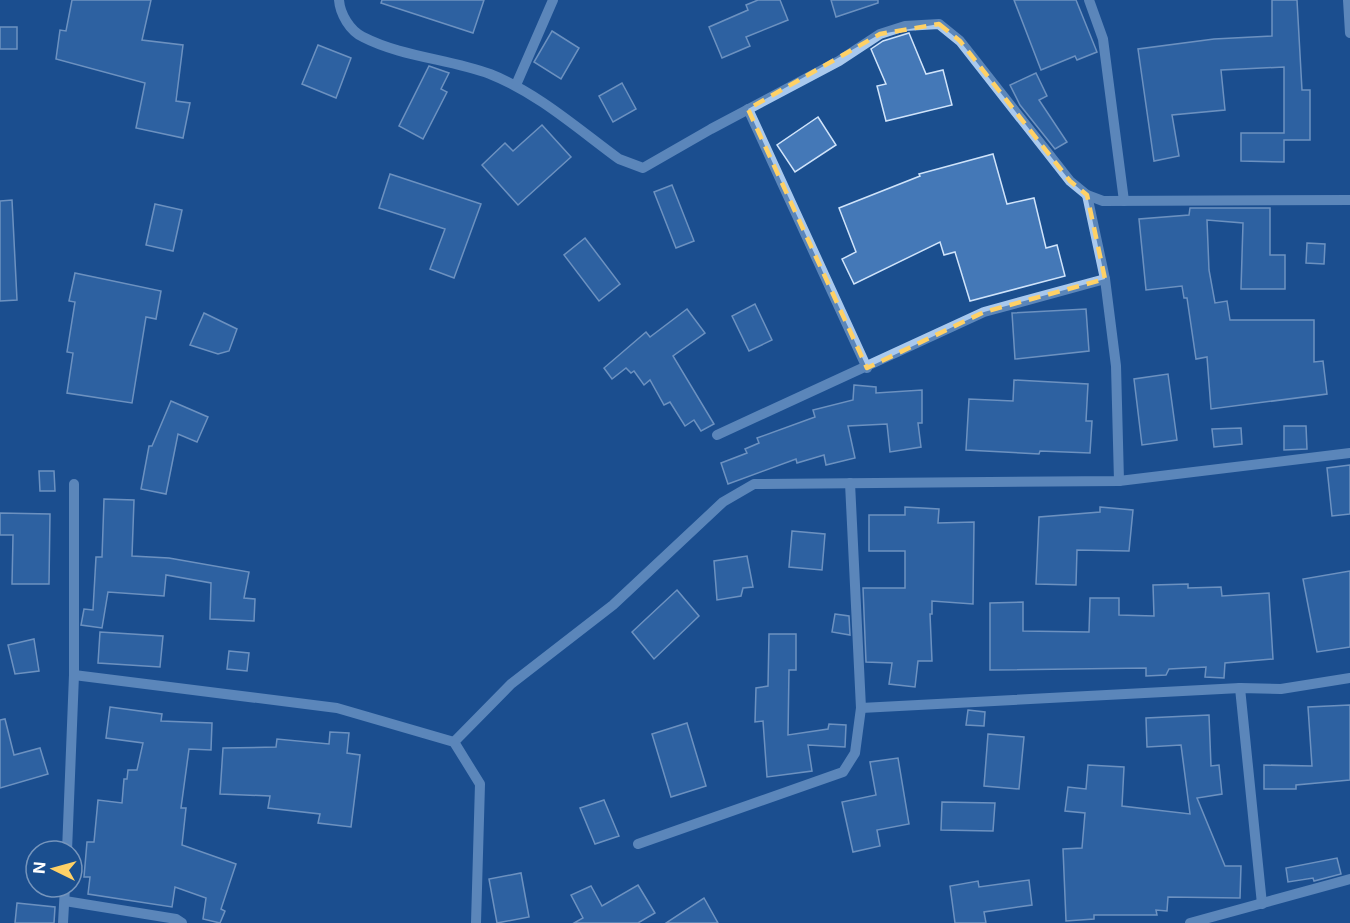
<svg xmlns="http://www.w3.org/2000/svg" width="1350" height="923" viewBox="0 0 1350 923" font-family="Inter,sans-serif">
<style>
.building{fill:#4478b7;stroke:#cfe3fa;stroke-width:1.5}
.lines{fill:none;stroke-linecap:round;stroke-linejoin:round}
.minor{stroke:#a9c9ee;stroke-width:10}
.marked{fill:none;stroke:#ffd166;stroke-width:4.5;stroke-dasharray:12 8;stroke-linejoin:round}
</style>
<rect width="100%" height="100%" fill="#1b4f8f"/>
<!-- building -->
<g class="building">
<polygon points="72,0 151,0 142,40 183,45 176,101 190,103 183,138 136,128 145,83 56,59 60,30 66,31"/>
<polygon points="382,0 484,0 473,33 381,3"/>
<polygon points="758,0 780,0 788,20 746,37 750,46 722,58 709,27 748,10 746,5"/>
<polygon points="831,0 878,0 878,3 836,17"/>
<polygon points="1014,0 1076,0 1097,52 1077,60 1075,56 1041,70"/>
<polygon points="1272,0 1297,0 1302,90 1310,90 1310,140 1284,140 1284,162 1241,161 1241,133 1284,133 1284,67 1221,70 1225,110 1172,115 1179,156 1154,161 1138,49 1214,39 1272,36"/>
<rect x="0" y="27" width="17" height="22"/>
<polygon points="552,31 579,48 561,79 534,62"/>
<polygon points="909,33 926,74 943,70 952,105 886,121 877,86 886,84 871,49 883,41"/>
<polygon points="318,45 351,58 336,98 302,84"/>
<polygon points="429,66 449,73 441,89 447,92 423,139 399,126"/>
<polygon points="1036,73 1047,96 1039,100 1067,142 1055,149 1020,105 1010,85"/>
<polygon points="622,83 636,109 613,122 599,96"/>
<polygon points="818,117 836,145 795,172 777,145"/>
<polygon points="542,125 571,157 518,205 482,165 505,143 513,151"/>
<polygon points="993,154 1007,204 1034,198 1046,248 1057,245 1065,276 970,301 955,252 944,255 940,242 854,284 842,259 856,252 839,208 920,176 919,174"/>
<polygon points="390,174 481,204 454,278 430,269 445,229 379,208"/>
<polygon points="672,185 694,241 676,248 654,192"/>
<polygon points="12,200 17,300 0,301 0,201"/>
<polygon points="155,204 182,210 173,251 146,245"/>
<polygon points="1190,208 1270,208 1270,255 1285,255 1285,289 1241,289 1243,223 1207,220 1209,270 1215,303 1227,301 1230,320 1314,320 1314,362 1323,361 1327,394 1211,409 1207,357 1196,359 1187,298 1184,298 1182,286 1146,290 1139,219 1189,215"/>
<polygon points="585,238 620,284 599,301 564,255"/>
<polygon points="1307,243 1325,244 1324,264 1306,263"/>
<polygon points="75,273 161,291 156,319 146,317 132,403 67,393 73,353 67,352 75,302 69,301"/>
<polygon points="755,304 772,340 749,351 732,316"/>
<polygon points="687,309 705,333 673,356 714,424 701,431 694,420 685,426 670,402 664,405 650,380 644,385 634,371 631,373 626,368 612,379 604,368 646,332 650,337"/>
<polygon points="1086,309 1089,351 1015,359 1012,313"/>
<polygon points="204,313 237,329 229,351 218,354 190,345"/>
<polygon points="1168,374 1177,440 1142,445 1134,379"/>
<polygon points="1014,380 1088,384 1086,421 1092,421 1090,453 1040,451 1039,454 966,450 969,399 1013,401"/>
<polygon points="854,385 876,387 876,393 922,390 922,423 918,423 921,447 890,452 887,424 848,426 855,458 826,465 824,455 797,463 796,459 728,484 721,463 747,453 745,449 759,443 757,438 815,417 813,410 853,400"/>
<polygon points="171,401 208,417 197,442 178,434 166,494 141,489 149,446 152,446"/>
<polygon points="1284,426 1306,426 1307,449 1284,450"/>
<polygon points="1241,428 1242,444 1214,447 1212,429"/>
<polygon points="1350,465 1350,514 1332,516 1327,468"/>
<polygon points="39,471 54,471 55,491 40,491"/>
<polygon points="104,499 134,500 132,556 169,558 249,572 244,598 255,599 254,621 210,619 211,583 166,575 164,596 108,592 102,628 81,625 84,609 93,610 96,557 102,557"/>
<polygon points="905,507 939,509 938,523 974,522 973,604 932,601 932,614 930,614 932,661 918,661 915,687 889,684 892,663 866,662 863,588 905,588 905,551 869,551 869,515 905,515"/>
<polygon points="1100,507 1133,510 1129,551 1077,550 1076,585 1036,584 1039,517 1100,512"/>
<polygon points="0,513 50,514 49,584 12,584 13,535 0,535"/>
<polygon points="792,531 825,534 822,570 789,567"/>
<polygon points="747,556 753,587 743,588 741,596 717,600 714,561"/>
<polygon points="1350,571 1350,647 1317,652 1303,579"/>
<polygon points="1188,584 1188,588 1221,587 1222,596 1269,593 1273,659 1225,663 1224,678 1205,677 1206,667 1169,669 1166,675 1146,676 1146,668 990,670 990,603 1023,602 1023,631 1089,632 1090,598 1119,598 1119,615 1154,616 1153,585"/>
<polygon points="677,590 699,616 654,659 632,632"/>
<polygon points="835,614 849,616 850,635 832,632"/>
<polygon points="100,632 163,636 160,667 98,663"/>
<polygon points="769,634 796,634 796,670 789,670 788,735 828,729 829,724 846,725 845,747 808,745 812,771 767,777 763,721 755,722 756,688 768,686"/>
<polygon points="34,639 39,671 15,674 8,645"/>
<polygon points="229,651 249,653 247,671 227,669"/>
<polygon points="1350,705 1350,780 1296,785 1296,789 1264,789 1264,765 1312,766 1308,707"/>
<polygon points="110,707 162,714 161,721 212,723 211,750 189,749 181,808 186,808 182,845 236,864 221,909 225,911 220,923 203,919 206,898 175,887 172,907 88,894 90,877 84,877 87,842 94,842 98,800 122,803 124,779 127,779 128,770 137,770 143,743 106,738"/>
<polygon points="968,710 985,712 984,726 966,725"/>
<polygon points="1209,715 1211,766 1219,765 1222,794 1197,798 1225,866 1241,866 1240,898 1168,897 1167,911 1156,910 1157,915 1094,915 1094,919 1066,921 1063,849 1082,848 1085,813 1065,811 1068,787 1086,789 1088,765 1124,767 1122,806 1190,814 1181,745 1147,747 1146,718"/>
<polygon points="5,719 14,755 40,748 48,774 0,788 0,720"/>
<polygon points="687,723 706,786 671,797 652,734"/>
<polygon points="330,732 349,733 347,753 360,755 351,827 318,823 320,814 268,808 270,796 220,794 223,748 276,747 277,739 329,744"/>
<polygon points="988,734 1024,737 1019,789 984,786"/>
<polygon points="898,758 909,824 877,830 880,846 853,852 842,802 876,795 870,762"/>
<polygon points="604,800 619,836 595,844 580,808"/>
<polygon points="942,802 995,803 993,831 941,830"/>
<polygon points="1337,858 1341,874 1314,881 1313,878 1288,882 1286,868"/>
<polygon points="521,873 529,917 497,923 489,879"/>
<polygon points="1029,880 1032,905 984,912 986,923 955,923 950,886 978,881 979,887"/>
<polygon points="638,885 655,913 638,923 574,923 583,918 571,895 591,886 602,906"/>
<polygon points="704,898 718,923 666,923"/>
<polygon points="17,903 55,907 54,923 15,923"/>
</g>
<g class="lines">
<!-- minor -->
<g class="minor">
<path d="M339,0C340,14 350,31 363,37C402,57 449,59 490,74C538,93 578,129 619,159L643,168L711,129L839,61L880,34L905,26L939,24L960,41L1070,181L1087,195L1103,201L1350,200"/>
<polyline points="1089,0 1103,39 1124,201"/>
<polyline points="1348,0 1350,33"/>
<polyline points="516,85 553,0"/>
<polyline points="748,109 867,368"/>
<polyline points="1087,195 1105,279 1116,366 1119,481"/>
<polyline points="717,435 984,312 1105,279"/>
<polyline points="74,675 337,708 454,742 480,784 476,923"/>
<polyline points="1240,688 1262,904"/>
<polyline points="861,708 1240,688 1281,689 1350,678"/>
<polyline points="454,742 511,684 613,605 723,502 754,484 1119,481 1350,453"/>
<polyline points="638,844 843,772 855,753 861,708 850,483"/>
<polyline points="67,851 74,675 74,484"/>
<polyline points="65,901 176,919 182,923"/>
<polyline points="63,923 65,887"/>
<polyline points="1190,923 1350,879"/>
</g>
</g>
<!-- marked area -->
<path d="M0 0H1350V923H0ZM939,24L960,41L1070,181L1087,195L1105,279L984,312L867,368L748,109L880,34Z" fill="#1b4f8f" fill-opacity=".55" fill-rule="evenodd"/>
<path class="marked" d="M939,24L960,41L1070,181L1087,195L1105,279L984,312L867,368L748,109L880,34Z"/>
<!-- north arrow -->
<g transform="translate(54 869) rotate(275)"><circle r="28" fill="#1b4f8f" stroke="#7695bc" stroke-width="1.5"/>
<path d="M0-4.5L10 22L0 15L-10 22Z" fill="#ffd166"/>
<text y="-9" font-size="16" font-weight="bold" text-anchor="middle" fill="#ffffff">N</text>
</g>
</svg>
